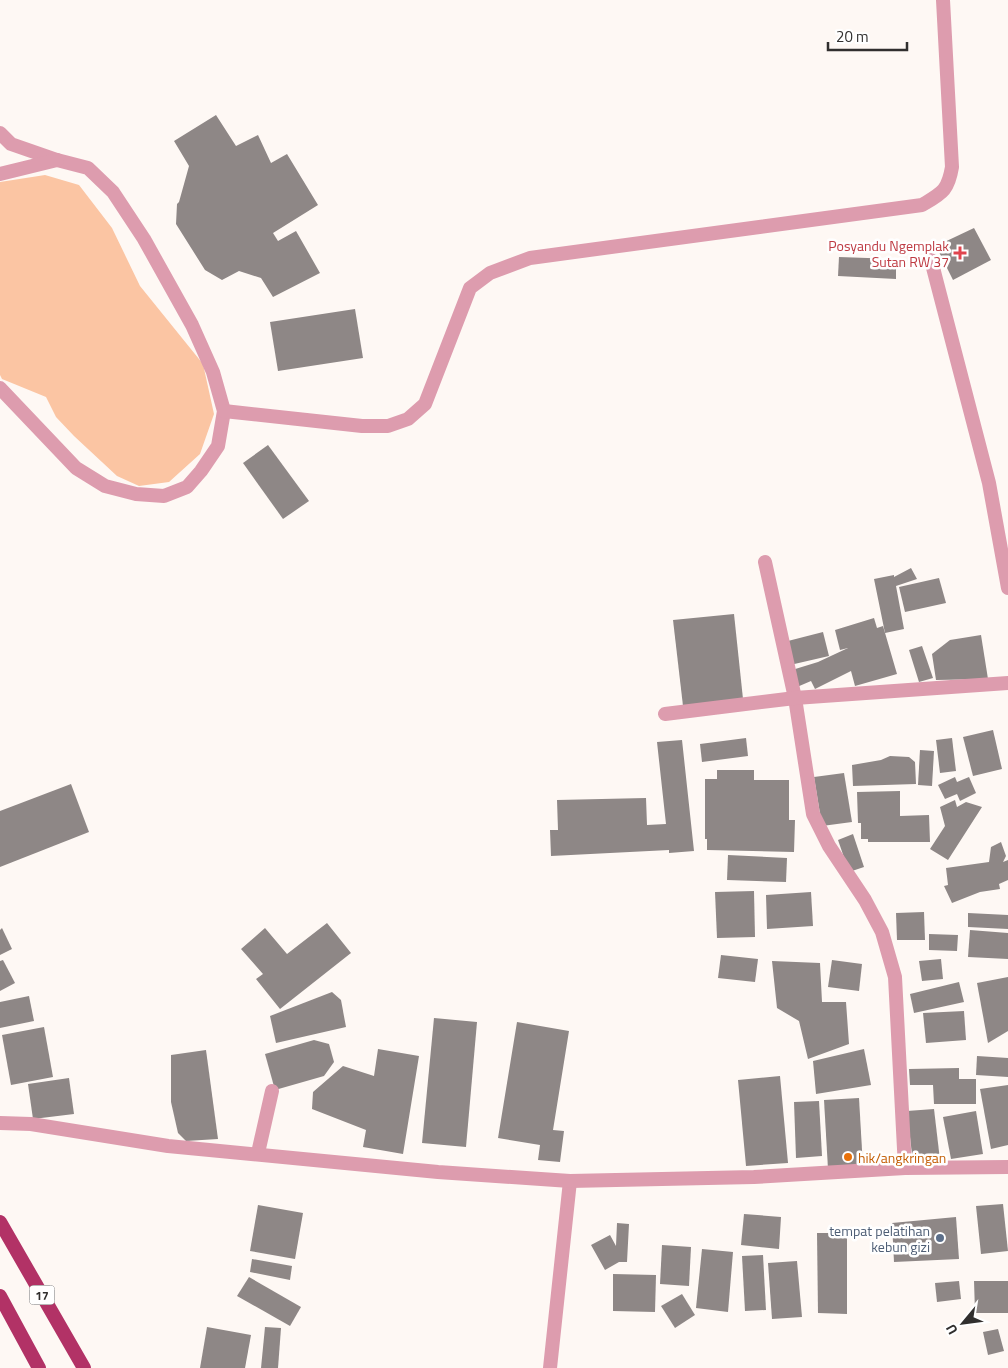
<svg xmlns="http://www.w3.org/2000/svg" width="1008" height="1368" viewBox="0 0 1008 1368" font-family="'Titillium Web',sans-serif">
<style>
.green{fill:#fbc5a3}
.building{fill:#8e8786}
.lines{fill:none;stroke-linecap:round;stroke-linejoin:round}
.service{stroke:#dd9cae;stroke-width:14}
.minor{stroke:#dd9cae;stroke-width:14}
.tertiary{stroke:#dd9cae;stroke-width:14}
.trunk{stroke:#b23266;stroke-width:14}
.health-dot{fill:#e0444e;stroke:#fff;stroke-width:2}
.food-dot{fill:#e8710a;stroke:#fff;stroke-width:2}
.service-dot{fill:#5c6f8a;stroke:#fff;stroke-width:2}
.labels{text-anchor:middle;dominant-baseline:central;stroke-width:5;stroke-linejoin:round;paint-order:stroke}
.shield{fill:#fff;stroke:#6f6d6d;stroke-width:1}
.shield-label{font-size:12px;font-weight:bold;fill:#312f2e}
.health-label{font-size:14px;fill:#be3a42;stroke:#fff;text-anchor:end}
.food-label{font-size:14px;fill:#c56008;stroke:#fff;text-anchor:start}
.service-label{font-size:14px;fill:#4e5e75;stroke:#fff;text-anchor:end}
</style>
<rect width="100%" height="100%" fill="#fef8f4"/>
<!-- green -->
<polygon class="green" points="45,175 79,185 112,228 140,286 203,364 214,414 200,454 169,482 139,486 117,476 74,436 56,417 46,397 2,379 0,375 0,182"/>
<!-- building -->
<g class="building">
<polygon points="216,115 236,146 258,135 271,163 287,154 318,205 273,233 278,241 296,231 320,273 273,297 261,278 239,271 222,280 205,270 176,224 177,204 179,202 189,166 174,141"/>
<polygon points="974,228 991,260 953,280 936,246"/>
<polygon points="839,257 896,259 896,279 838,276"/>
<polygon points="355,309 363,358 278,371 270,322"/>
<polygon points="268,445 309,501 283,519 243,463"/>
<polygon points="911,568 917,579 896,586 904,629 885,633 874,579 894,575 894,577"/>
<polygon points="939,578 946,603 905,612 899,587"/>
<polygon points="734,614 743,699 683,706 673,620"/>
<polygon points="874,618 877,628 883,626 897,674 855,686 851,671 815,689 811,681 797,687 792,670 818,662 848,648 840,650 835,630"/>
<polygon points="823,632 829,656 790,665 784,642"/>
<polygon points="981,635 988,679 936,680 932,654 950,640"/>
<polygon points="922,646 933,678 919,682 909,650"/>
<polygon points="993,730 1002,769 973,776 963,737"/>
<polygon points="746,738 748,756 702,762 700,744"/>
<polygon points="952,738 956,771 940,773 936,740"/>
<polygon points="682,740 694,851 669,853 669,850 551,856 550,830 558,830 557,800 646,798 647,825 666,824 657,742"/>
<polygon points="920,750 934,751 932,786 918,785"/>
<polygon points="890,756 909,757 915,762 916,784 853,786 852,765 881,760"/>
<polygon points="717,770 754,770 754,780 789,780 789,820 795,820 794,852 707,850 707,839 705,839 705,779 717,779"/>
<polygon points="844,773 852,822 822,826 814,777"/>
<polygon points="955,777 957,782 969,777 976,793 960,801 957,794 945,799 938,785"/>
<polygon points="71,784 89,832 0,867 0,811"/>
<polygon points="900,791 900,816 929,815 930,842 868,842 868,839 861,839 861,823 858,823 857,792"/>
<polygon points="955,800 957,807 966,802 982,807 948,860 930,849 945,826 940,807"/>
<polygon points="853,834 864,867 849,872 838,840"/>
<polygon points="1001,842 1006,856 1003,862 1008,860 1008,880 999,884 1000,889 980,892 952,903 944,886 948,885 946,868 989,862 991,847"/>
<polygon points="728,855 787,858 786,882 727,880"/>
<polygon points="754,891 755,937 717,938 715,892"/>
<polygon points="811,892 813,926 767,929 766,895"/>
<polygon points="924,912 925,940 897,940 896,913"/>
<polygon points="968,913 1008,915 1008,929 968,927"/>
<polygon points="327,923 351,953 280,1009 256,979 263,974 241,949 265,928 287,954"/>
<polygon points="2,928 12,949 0,955 0,930"/>
<polygon points="970,930 1008,933 1008,959 968,957"/>
<polygon points="929,934 958,935 957,951 929,950"/>
<polygon points="721,955 758,959 755,982 718,978"/>
<polygon points="941,959 943,979 922,981 919,961"/>
<polygon points="3,960 15,983 0,991 0,961"/>
<polygon points="832,960 862,964 859,991 828,987"/>
<polygon points="772,961 820,963 822,1002 846,1002 849,1044 808,1059 799,1021 777,1008"/>
<polygon points="1008,977 1008,1031 988,1043 977,983"/>
<polygon points="959,982 964,1002 914,1013 910,994"/>
<polygon points="332,992 341,1000 346,1027 276,1043 270,1016"/>
<polygon points="29,996 34,1021 0,1028 0,1002"/>
<polygon points="964,1011 966,1040 926,1043 923,1013"/>
<polygon points="434,1018 477,1022 466,1147 422,1143"/>
<polygon points="517,1022 569,1031 553,1130 564,1131 560,1162 538,1160 540,1145 498,1138"/>
<polygon points="44,1027 53,1077 11,1085 2,1035"/>
<polygon points="314,1040 329,1044 334,1062 324,1076 275,1090 265,1054"/>
<polygon points="378,1049 419,1056 403,1154 363,1147 366,1130 312,1109 313,1092 343,1066 374,1076"/>
<polygon points="864,1049 871,1085 816,1094 813,1061"/>
<polygon points="206,1050 218,1139 186,1141 178,1133 171,1102 171,1055"/>
<polygon points="977,1056 1008,1058 1008,1077 976,1075"/>
<polygon points="959,1068 959,1079 976,1079 976,1104 934,1104 933,1085 910,1085 909,1069"/>
<polygon points="780,1076 788,1163 746,1166 738,1080"/>
<polygon points="69,1078 74,1114 33,1119 28,1084"/>
<polygon points="1008,1085 1008,1145 991,1149 980,1089"/>
<polygon points="859,1098 863,1167 828,1169 824,1100"/>
<polygon points="819,1101 822,1156 796,1158 794,1102"/>
<polygon points="934,1109 940,1160 913,1163 907,1111"/>
<polygon points="976,1111 983,1154 951,1159 943,1117"/>
<polygon points="1003,1204 1008,1251 981,1254 976,1206"/>
<polygon points="258,1205 303,1213 295,1259 250,1251"/>
<polygon points="744,1214 781,1217 779,1249 741,1245"/>
<polygon points="956,1217 959,1259 894,1262 892,1223"/>
<polygon points="617,1223 629,1224 627,1262 619,1262 605,1270 591,1245 610,1235 616,1246"/>
<polygon points="817,1233 847,1233 847,1314 818,1313"/>
<polygon points="662,1245 691,1247 689,1286 660,1284"/>
<polygon points="702,1249 733,1252 728,1312 696,1308"/>
<polygon points="763,1255 766,1310 745,1311 742,1256"/>
<polygon points="252,1259 292,1266 290,1280 250,1272"/>
<polygon points="797,1261 802,1317 772,1319 768,1263"/>
<polygon points="613,1274 656,1275 655,1312 613,1311"/>
<polygon points="249,1277 301,1307 290,1326 237,1296"/>
<polygon points="959,1281 961,1299 937,1302 935,1283"/>
<polygon points="974,1281 1008,1281 1008,1313 975,1313"/>
<polygon points="682,1294 695,1315 675,1328 661,1306"/>
<polygon points="207,1327 251,1335 245,1368 200,1368"/>
<polygon points="265,1327 281,1328 278,1368 261,1368"/>
<polygon points="998,1329 1004,1351 988,1355 983,1332"/>
</g>
<g class="lines">
<!-- service -->
<g class="service">
<polyline points="0,133 11,144 57,160 88,168 113,192 144,239 192,325 213,372 224,411 218,446 201,471 187,487 164,496 136,494 105,486 76,468 0,388"/>
<polyline points="0,174 57,160"/>
<path d="M224,411L362,426H388L408,419L425,404L470,288L490,273L530,258L922,205C942,193 948,191 952,167L943,0"/>
<polyline points="258,1153 272,1091"/>
</g>
<!-- minor -->
<g class="minor">
<polyline points="931,260 989,483 1008,588"/>
<polyline points="765,562 795,698 813,814 829,846 865,900 882,932 895,977 905,1168"/>
<polyline points="665,714 795,698 1008,683"/>
<polyline points="550,1368 570,1181"/>
</g>
<!-- tertiary -->
<polyline class="tertiary" points="0,1123 31,1124 168,1146 438,1172 570,1181 754,1177 905,1168 1008,1167"/>
<!-- trunk -->
<g class="trunk">
<polyline points="0,1222 84,1368"/>
<polyline points="0,1296 39,1368"/>
</g>
</g>
<!-- markers -->
<path class="health-dot" d="M957.5 245.5h5v5h5v5h-5v5h-5v-5h-5v-5h5z"/>
<circle class="food-dot" cx="848" cy="1157" r="5"/>
<circle class="service-dot" cx="940" cy="1238" r="5"/>
<g class="labels">
<!-- shield labels -->
<rect class="shield" x="29.5" y="1285.5" width="25" height="19" rx="4"/>
<g class="shield-label">
<text x="42" y="1295">17</text>
</g>
<!-- health labels -->
<g class="health-label">
<text x="949" y="245">Posyandu Ngemplak<tspan x="949" dy="16">Sutan RW 37</tspan></text>
</g>
<!-- food labels -->
<g class="food-label">
<text x="858" y="1157">hik/angkringan</text>
</g>
<!-- service labels -->
<g class="service-label">
<text x="930" y="1230">tempat pelatihan<tspan x="930" dy="16">kebun gizi</tspan></text>
</g>
</g>
<!-- north arrow -->
<g transform="translate(963 1323) rotate(241)" stroke="#ffffff" stroke-width="4" paint-order="stroke">
<path d="M0-4L9 19L0 12L-9 19Z" fill="#312f2e"/>
<text y="-8" font-size="14" font-weight="bold" text-anchor="middle" fill="#312f2e">U</text>
</g>
<!-- scale -->
<path d="M828 42v8h79v-8" fill="none" stroke="#312f2e" stroke-width="2.5"/>
<text x="836" y="42" font-size="15" fill="#312f2e" stroke="#ffffff" stroke-width="4" paint-order="stroke">20 m</text>
</svg>
